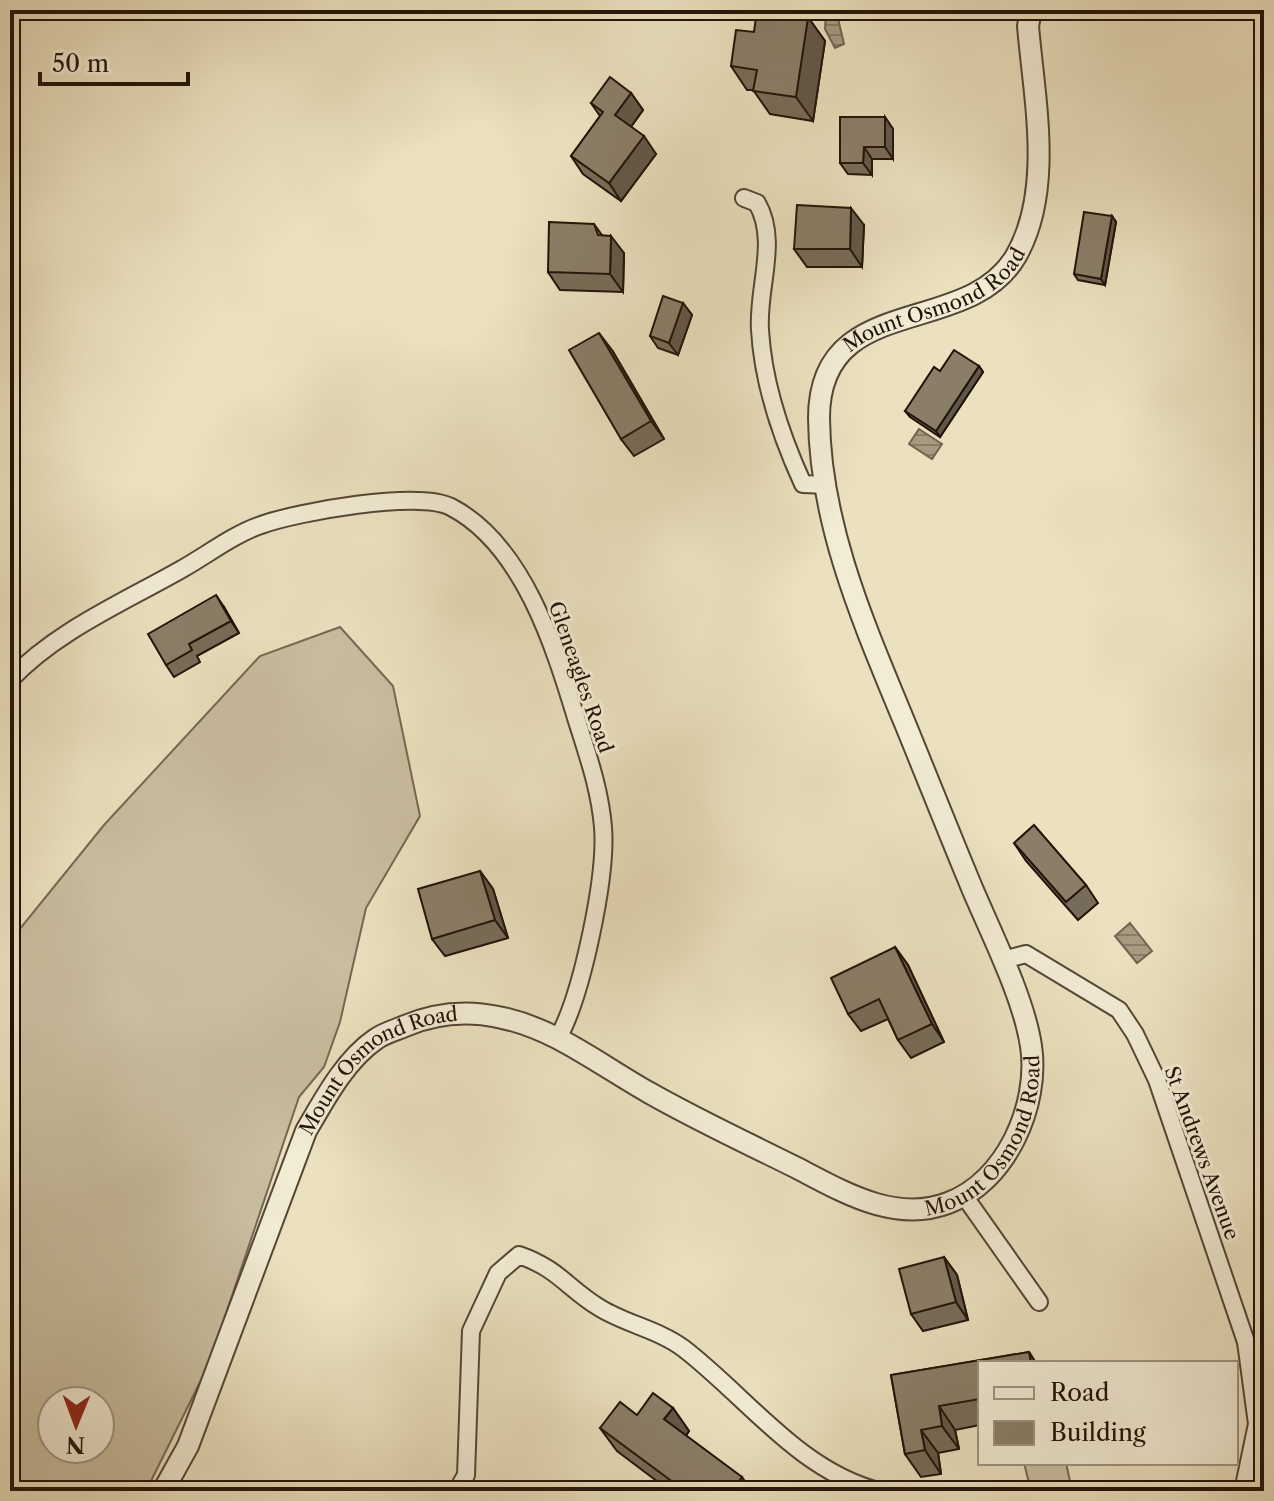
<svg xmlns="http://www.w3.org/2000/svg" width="1274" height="1501" viewBox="0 0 1274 1501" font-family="'Libre Caslon Text',serif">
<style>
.grass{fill:#c9bea0;stroke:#756854;stroke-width:2;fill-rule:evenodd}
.water{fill:url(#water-rules);stroke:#716551;stroke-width:2}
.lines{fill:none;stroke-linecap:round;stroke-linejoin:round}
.minor-casing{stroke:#544636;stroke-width:20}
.tertiary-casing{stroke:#544636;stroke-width:24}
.minor{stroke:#f2ecd5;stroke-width:16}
.tertiary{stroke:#f2ecd5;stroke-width:20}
.wall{fill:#776c59;stroke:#211309;stroke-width:2}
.shaded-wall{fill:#615849;stroke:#211309;stroke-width:2}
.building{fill:#8a7e68;stroke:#211309;stroke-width:2}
.labels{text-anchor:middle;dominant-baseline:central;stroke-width:6;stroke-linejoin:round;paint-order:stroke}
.street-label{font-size:20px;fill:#211309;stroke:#f2ecd5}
</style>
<defs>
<pattern id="water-rules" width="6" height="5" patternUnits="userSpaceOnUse" patternTransform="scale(2)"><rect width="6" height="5" fill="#a69b81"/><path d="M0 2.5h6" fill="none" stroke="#877d68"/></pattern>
</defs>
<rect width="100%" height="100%" fill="#ebe1bf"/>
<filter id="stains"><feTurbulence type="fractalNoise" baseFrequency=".0025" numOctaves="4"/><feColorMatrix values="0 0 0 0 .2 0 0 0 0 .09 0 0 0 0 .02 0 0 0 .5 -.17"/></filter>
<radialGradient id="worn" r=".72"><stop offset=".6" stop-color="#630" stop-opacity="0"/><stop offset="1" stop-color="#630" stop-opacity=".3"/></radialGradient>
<!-- grass -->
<g class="grass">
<path d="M340,627L393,686L420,816L366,908L340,1022L324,1067L299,1097L209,1364L146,1491H10V941L104,825L260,656ZM52,1401H100V1449H52Z"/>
<polygon points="1024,1463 1066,1463 1072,1490 1031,1491"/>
</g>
<!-- water -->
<g class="water">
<polygon points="836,10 844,44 835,48 825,29 826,11"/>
<polygon points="919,429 942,444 932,459 909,444"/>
<polygon points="1130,923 1152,951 1137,963 1115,936"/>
</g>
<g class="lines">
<!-- minor casing -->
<g class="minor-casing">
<g id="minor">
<path d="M744,198L757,203C779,241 757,288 760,330C763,383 781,436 803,484L827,485"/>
<path d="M10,680C56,631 124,602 182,569C207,555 234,534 261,525C297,512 418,490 451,507C524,545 555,649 577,721C588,756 600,790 603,827C607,876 582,995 558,1038"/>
<polyline points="1003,960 1026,954 1119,1010 1135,1034 1157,1080 1246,1342 1257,1424 1243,1491"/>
<polyline points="965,1197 1039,1302"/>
<path d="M457,1491L466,1475L471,1331L498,1273L519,1255C559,1269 567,1288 600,1308C626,1324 659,1330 683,1348C746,1396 798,1470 878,1491"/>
</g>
</g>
<!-- tertiary casing -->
<g class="tertiary-casing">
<g id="tertiary">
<path id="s1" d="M163,1491L188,1446L306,1131C324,1100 345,1060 376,1039C384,1033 396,1030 405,1026C457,1004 507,1013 557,1038C588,1054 618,1075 648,1092C697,1120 749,1144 799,1169C845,1193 896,1223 948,1203C1006,1182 1040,1105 1031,1046C1024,998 991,933 972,888C949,833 927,777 904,721C864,624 820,525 819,418C819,290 968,339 1016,256C1054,190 1034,98 1028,26L1031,10"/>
</g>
</g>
<!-- minor -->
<use href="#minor" class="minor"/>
<!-- tertiary -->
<use href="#tertiary" class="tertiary"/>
</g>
<!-- wall -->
<g class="wall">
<polygon points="810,20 825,41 813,121 770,114 753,90 747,90 731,66 754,32"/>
<polygon points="631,93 643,110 631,127 656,154 621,201 583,174 571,156 600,116 591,103"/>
<polygon points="885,117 893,129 893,159 872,159 872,175 848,174 840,163"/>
<polygon points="1112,216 1116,222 1105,285 1078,280 1074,274"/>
<polygon points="594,224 602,235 624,253 623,292 560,290 548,272"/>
<polygon points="864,225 862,267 807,267 794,249"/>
<polygon points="683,303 692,315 678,355 658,348 650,336"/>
<polygon points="612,350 664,439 634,456 621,439"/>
<polygon points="979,366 983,372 940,437 910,417 905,411"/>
<polygon points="224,607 239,633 197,656 200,662 174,677 166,665"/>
<polygon points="1014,843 1086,885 1098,903 1078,920 1026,861"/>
<polygon points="480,871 493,889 508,938 445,956 432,939"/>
<polygon points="895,947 908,965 944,1042 911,1058 898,1040 888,1019 861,1031 848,1014"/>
<polygon points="944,1257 957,1275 968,1320 923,1331 911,1314"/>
<polygon points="1029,1352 1036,1363 980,1363 980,1425 955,1430 959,1449 938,1453 941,1474 921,1477 905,1454 891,1375"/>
<polygon points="673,1408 689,1431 686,1436 752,1491 670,1491 617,1451 600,1428 637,1415"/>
</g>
<!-- shaded-wall -->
<g class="shaded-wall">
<polygon points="791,10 811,10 810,20 825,41 813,121 796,97 790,15"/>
<polygon points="631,93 643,110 627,132 615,115"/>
<polygon points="885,117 893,129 893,159 885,147"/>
<polygon points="644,136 656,154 621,201 609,183"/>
<polygon points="864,147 872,159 872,175 863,163"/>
<polygon points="851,208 864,225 862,267 850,249"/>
<polygon points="1112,216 1116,222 1105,285 1101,279"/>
<polygon points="611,236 624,253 623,292 610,274"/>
<polygon points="683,303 692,315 678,355 669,343"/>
<polygon points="599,333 612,350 664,439 651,421"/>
<polygon points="979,366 983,372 940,437 936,431"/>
<polygon points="216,595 224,607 239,633 231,621"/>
<polygon points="480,871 493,889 508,938 495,920"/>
<polygon points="895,947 908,965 944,1042 932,1024"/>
<polygon points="944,1257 957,1275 968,1320 956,1302"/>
<polygon points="1029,1352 1036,1363 1031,1363"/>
<polygon points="939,1406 955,1430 959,1449 942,1426"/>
<polygon points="673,1408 689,1431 681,1443 664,1419"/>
<polygon points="921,1430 938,1453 941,1474 925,1450"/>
<polygon points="742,1477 752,1491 732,1491"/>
</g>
<!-- building -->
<g class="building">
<polygon points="757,10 791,10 790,15 808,18 796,97 753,91 757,70 731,66 736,30 754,32"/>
<polygon points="610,77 631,93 615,115 644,136 609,183 571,156 603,112 591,103"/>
<polygon points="840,117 885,117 885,147 864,147 863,163 840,163"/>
<polygon points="797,205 851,208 850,249 794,249"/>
<polygon points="1084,212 1112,216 1101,279 1074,274"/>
<polygon points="549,222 594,224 598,235 611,236 610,274 548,272"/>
<polygon points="663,296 683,303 669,343 650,336"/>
<polygon points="599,333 651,421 621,439 569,350"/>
<polygon points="954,350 979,366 936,431 905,411 934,367 940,371"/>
<polygon points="216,595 231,621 189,644 192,650 166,665 148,634"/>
<polygon points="1034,825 1086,885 1066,902 1014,843"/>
<polygon points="480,871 495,920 432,939 418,889"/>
<polygon points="895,947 932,1024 898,1040 879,999 848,1014 831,978"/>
<polygon points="944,1257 956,1302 911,1314 899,1269"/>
<polygon points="1264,1314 1264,1354 1258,1315"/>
<polygon points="1029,1352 1031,1363 980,1363 980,1399 939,1406 942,1426 921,1430 925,1450 905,1454 891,1375"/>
<polygon points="653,1393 673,1408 664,1419 742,1477 732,1491 685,1491 600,1428 620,1402 637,1415"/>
</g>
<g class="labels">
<!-- street labels -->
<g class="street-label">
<text stroke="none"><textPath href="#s1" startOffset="2164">Mount Osmond Road</textPath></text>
<text transform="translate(581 677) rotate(71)">Gleneagles Road</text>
<text stroke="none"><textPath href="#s1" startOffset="488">Mount Osmond Road</textPath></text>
<text stroke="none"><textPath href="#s1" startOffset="1206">Mount Osmond Road</textPath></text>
<text transform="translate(1202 1153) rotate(70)">St Andrews Avenue</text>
</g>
</g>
<!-- margin -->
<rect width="1274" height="1501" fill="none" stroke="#ebe1bf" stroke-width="40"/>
<rect x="12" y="12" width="1250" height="1477" fill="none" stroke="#211309" stroke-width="4"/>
<rect x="20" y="20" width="1234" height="1461" fill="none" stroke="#211309" stroke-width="2"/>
<!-- legend -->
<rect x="978" y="1361" width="260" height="104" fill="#f2ecd5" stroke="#9e9583" stroke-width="2"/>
<rect x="994" y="1387" width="40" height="12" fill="#f2ecd5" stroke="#9e9583" stroke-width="2"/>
<text x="1050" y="1401" font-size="24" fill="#211309">Road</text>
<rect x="994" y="1421" width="40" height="24" fill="#8a7e68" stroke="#9e9583" stroke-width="2"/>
<text x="1050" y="1441" font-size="24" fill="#211309">Building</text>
<!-- north arrow -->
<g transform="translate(76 1425) rotate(181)"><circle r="38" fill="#f2ecd5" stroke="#9e9583" stroke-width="2"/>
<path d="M0-6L14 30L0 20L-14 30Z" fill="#8f2418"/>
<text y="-12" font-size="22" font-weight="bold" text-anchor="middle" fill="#211309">N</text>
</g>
<!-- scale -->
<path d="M40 72v12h148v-12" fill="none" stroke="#211309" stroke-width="4"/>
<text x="52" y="72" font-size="24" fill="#211309" stroke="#f2ecd5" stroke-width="6" paint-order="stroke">50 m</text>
<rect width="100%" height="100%" filter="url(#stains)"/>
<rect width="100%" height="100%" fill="url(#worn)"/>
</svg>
